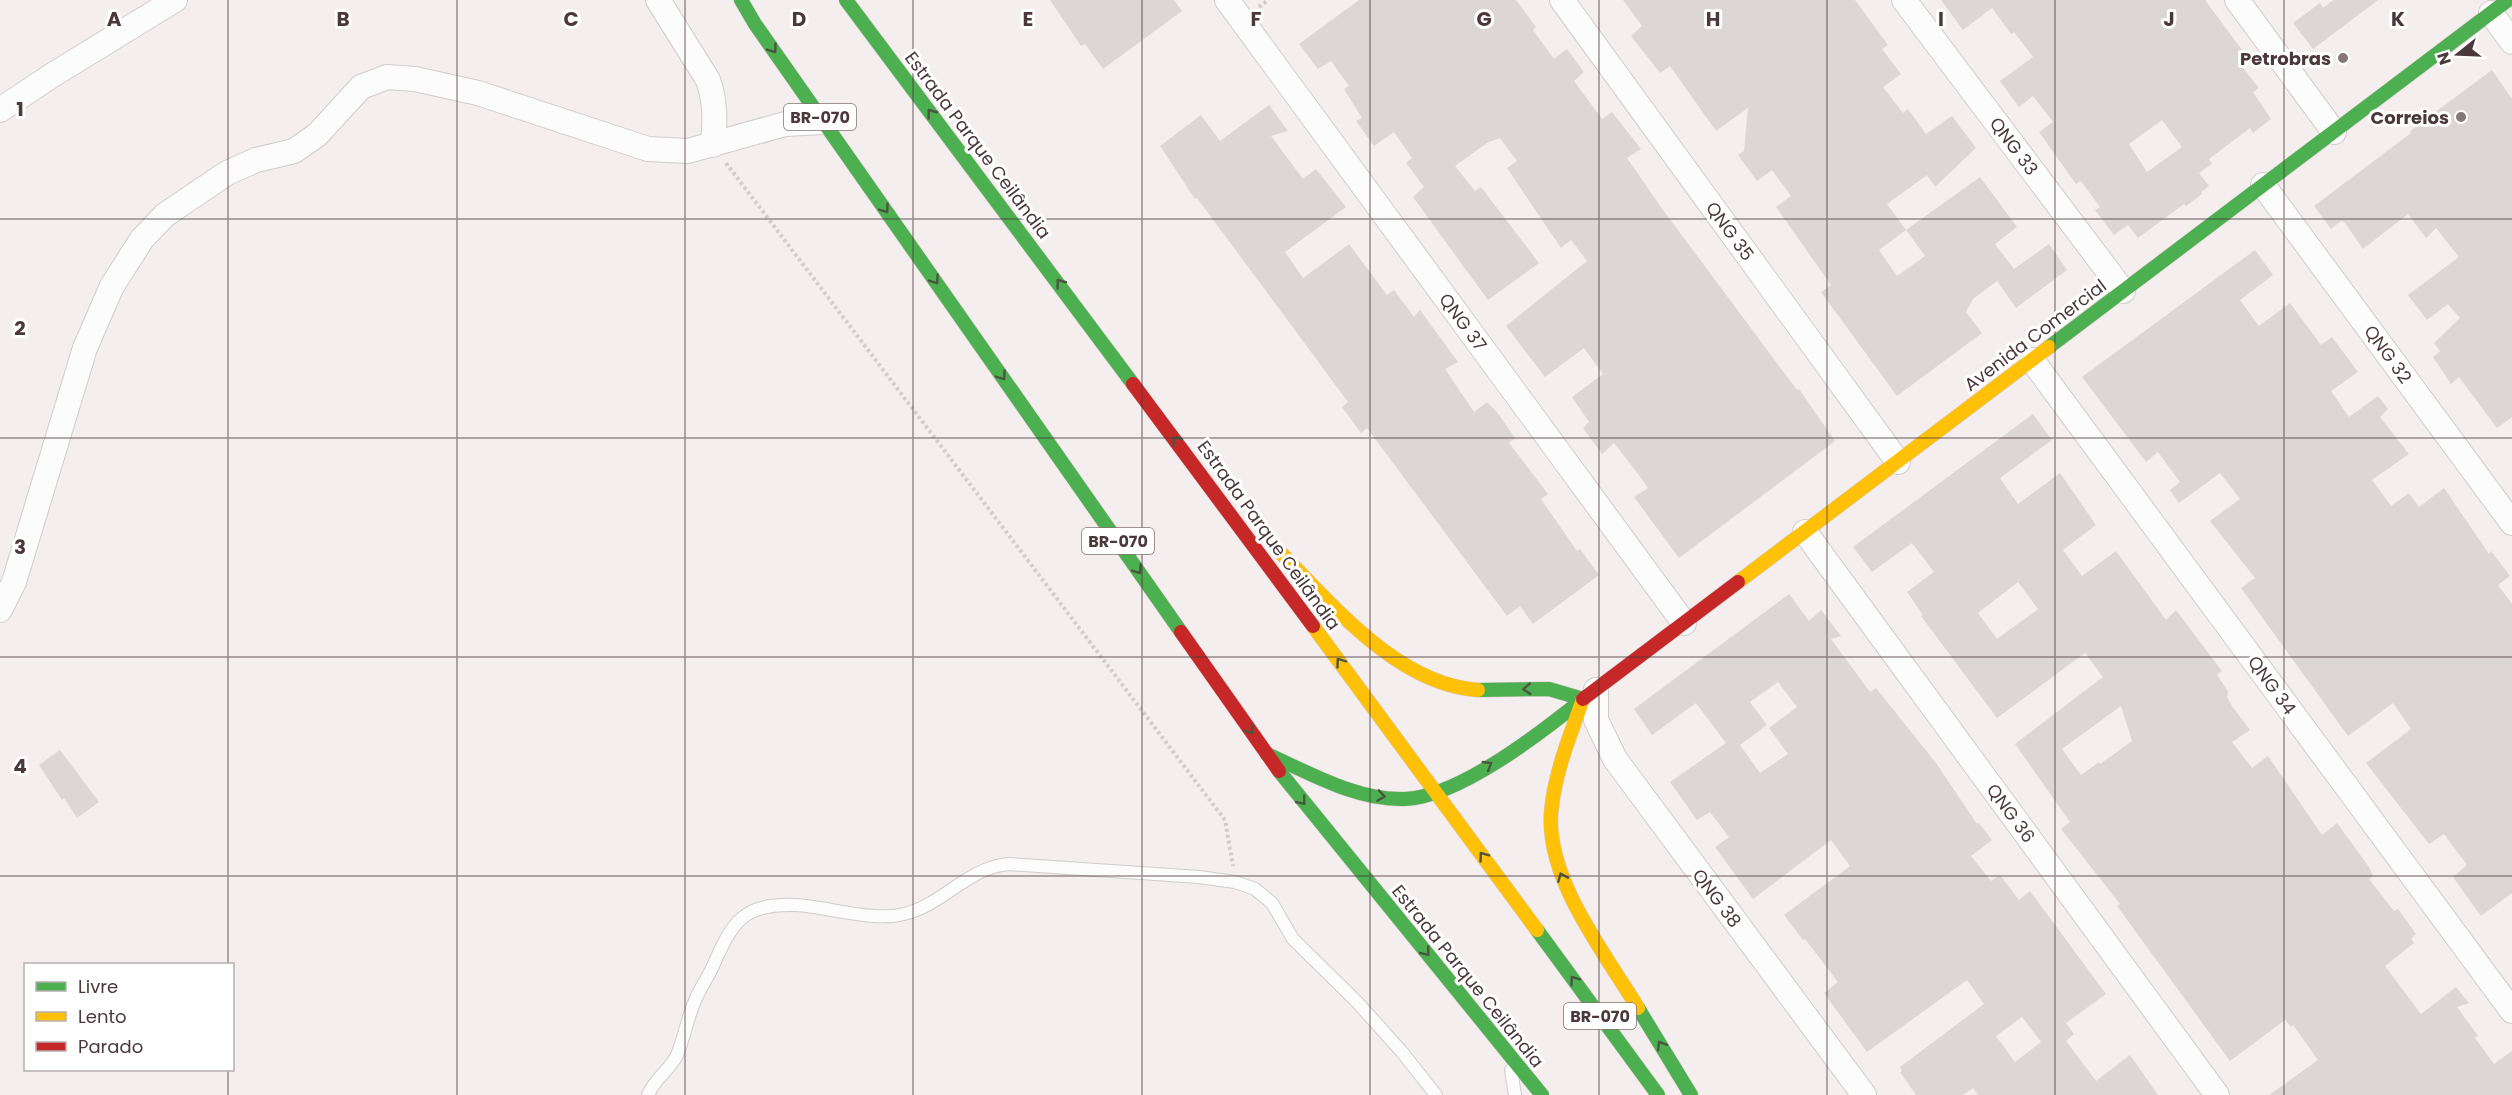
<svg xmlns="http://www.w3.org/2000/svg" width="2512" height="1095" viewBox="0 0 2512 1095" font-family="Poppins,sans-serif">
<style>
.building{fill:#ddd6d7;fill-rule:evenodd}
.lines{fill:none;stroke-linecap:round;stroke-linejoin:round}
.lane-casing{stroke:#d2cbcc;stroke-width:14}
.street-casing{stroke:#d2cbcc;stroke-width:26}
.fast-casing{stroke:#d9caca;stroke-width:15}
.slow-casing{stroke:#d9caca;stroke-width:15}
.jam-casing{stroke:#d9caca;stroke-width:15}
.path{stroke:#d4cccc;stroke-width:4;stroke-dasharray:3 3;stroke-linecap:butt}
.lane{stroke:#fdfcfc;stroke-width:12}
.street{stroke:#fdfcfc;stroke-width:24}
.fast{stroke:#4caf50;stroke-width:14}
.slow{stroke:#ffc107;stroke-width:14}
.jam{stroke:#c62828;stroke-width:14}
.oneway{stroke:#4b5640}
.grid{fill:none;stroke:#4b383b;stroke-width:1.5;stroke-opacity:0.55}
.poi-dot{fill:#86787a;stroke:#fff;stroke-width:2}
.labels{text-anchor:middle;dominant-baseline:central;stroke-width:6;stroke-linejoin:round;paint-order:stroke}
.shield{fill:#fff;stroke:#817476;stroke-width:1.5}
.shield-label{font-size:16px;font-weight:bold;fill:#4b383b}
.poi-label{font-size:18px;font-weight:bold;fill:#4b383b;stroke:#fff;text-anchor:end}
.street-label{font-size:18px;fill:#4b383b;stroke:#fff}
.grid-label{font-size:20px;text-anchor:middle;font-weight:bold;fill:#4b383b;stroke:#fff;stroke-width:6;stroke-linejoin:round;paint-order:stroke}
</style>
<rect width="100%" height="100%" fill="#f4eeee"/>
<!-- building -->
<g class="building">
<polygon points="1050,0 1174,0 1182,11 1103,69 1085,44 1081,46"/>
<polygon points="1359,0 1516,0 1536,27 1533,30 1554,59 1567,49 1584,72 1574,81 1602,119 1612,112 1641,149 1627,158 1663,210 1797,390 1799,389 1835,441 1679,558 1634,497 1648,488 1635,470 1614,443 1602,454 1583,428 1589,422 1572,397 1603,374 1584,348 1545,377 1506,326 1587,261 1571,240 1561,248 1507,168 1517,161 1500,138 1487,143 1455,166 1475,191 1481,187 1539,263 1488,300 1413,197 1424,187 1406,163 1412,158 1394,132 1374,146 1356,121 1362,118 1344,89 1349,86 1331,61 1318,69 1299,44"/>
<polygon points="1623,0 1855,0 1888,45 1882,49 1901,74 1883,87 1903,113 1908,109 1926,134 1952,116 1976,148 1935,187 1927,175 1887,204 1906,230 1879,250 1897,276 1925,256 1906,230 1980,177 2017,227 1995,244 2014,269 2049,244 2067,270 2016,308 1997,281 1973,299 1966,312 1982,333 1897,396 1821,292 1831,285 1776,207 1791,196 1772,170 1757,181 1738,155 1744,151 1748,108 1716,131 1670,66 1660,73 1631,36 1642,26"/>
<path d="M1941,0H2205L2248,58L2240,64L2259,88L2253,92L2271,119L2253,133L2250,128L2209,159L2212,164L2199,173L2209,186L2201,192L2202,194L2186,206L2184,204L2138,238L2128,225L2114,235L2095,210L2100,207L2081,181L2076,184L2039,132L2053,122L2033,96L2019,107L2000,81L2033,57L2014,32L2011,34L1992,8L1963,30ZM2162,120L2182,147L2147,172L2129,144Z"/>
<polygon points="2333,0 2378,0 2313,49 2293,23 2320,3 2323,8"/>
<polygon points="2492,70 2512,99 2512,417 2497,428 2459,377 2451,384 2433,357 2440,351 2434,343 2460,318 2448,304 2427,320 2408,295 2459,257 2436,228 2426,238 2408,214 2363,249 2345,223 2341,221 2331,229 2314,206 2411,133 2410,131"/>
<polygon points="1269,105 1288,131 1271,136 1303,179 1316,169 1346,207 1285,252 1303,278 1349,244 1387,295 1394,290 1414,317 1420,310 1458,362 1445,369 1474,412 1487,402 1497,412 1515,438 1509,443 1548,494 1541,499 1577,551 1580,549 1599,575 1533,624 1520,606 1507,616 1367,428 1361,433 1342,407 1348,402 1197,198 1195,199 1160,146 1201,115 1220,141"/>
<polygon points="2255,250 2273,275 2240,300 2259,326 2290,303 2321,345 2332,337 2358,372 2331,391 2349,417 2378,396 2388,409 2380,417 2409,454 2372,480 2391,506 2409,493 2419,507 2444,488 2489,554 2491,551 2510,576 2498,585 2512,604 2512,893 2481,916 2453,877 2467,865 2444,834 2429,844 2366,763 2411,729 2393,703 2348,736 2241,588 2255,578 2210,521 2240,499 2220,473 2179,503 2170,490 2180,482 2158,452 2146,462 2082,377"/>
<path d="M2033,414L2052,440L2000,478L2018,504L2060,473L2096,525L2063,550L2082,576L2116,551L2166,620L2176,610L2222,671L2217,675L2228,691L2227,697L2232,706L2250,730L2232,742L2252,768L2268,756L2322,835L2337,823L2369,867L2373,876L2369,879L2394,911L2398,909L2416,934L2411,939L2414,943L2385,966L2421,1014L2456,987L2469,1003L2457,1007L2478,1036L2475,1038L2494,1064L2512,1051V1095H2269L2318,1060L2293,1025L2291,1027L2285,1020L2230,1061L2117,906L2120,904L2061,829L2070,822L2015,744L2103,677L2085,653L1997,718L1921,616L1923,615L1907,592L1934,572L1912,543L1872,572L1853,547ZM2018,582L2038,609L1997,639L1978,613ZM2121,706L2132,741L2100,764L2099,762L2081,775L2062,749Z"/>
<path d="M1789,594L1809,621L1821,610L1841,636L1831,639L1870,692L1876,688L1936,763L1977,824L1979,823L1992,840L1971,856L1991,881L2000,875L2019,900L2030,891L2106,994L2066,1023L2074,1034L2066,1041L2096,1081L2130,1055L2158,1095H1978L1973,1088L1963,1095H1916L1900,1072L1902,1071L1900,1067L1984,1004L1967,980L1867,1052L1824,993L1838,982L1805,939L1803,940L1784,915L1850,866L1831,840L1753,899L1715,847L1729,837L1710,812L1697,820L1670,782L1726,743L1696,703L1652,735L1634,709ZM1778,682L1797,707L1769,728L1788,754L1760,773L1740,745L1767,725L1750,702ZM2022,1017L2041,1042L2015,1062L1996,1036Z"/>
<polygon points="60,750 99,802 77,818 64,798 62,800 39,765"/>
</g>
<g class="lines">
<!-- lane casing -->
<g class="lane-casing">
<g id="lane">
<polyline points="1511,1070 1515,1095"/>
<path d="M648,1095C654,1079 670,1070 677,1055C684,1038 687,1020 694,1003C699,990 707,979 713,966C732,923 742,903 796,905C829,907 873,922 904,914C943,905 968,867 1009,864L1199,877L1235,882L1255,889L1272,903L1293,939L1357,1002L1402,1052L1436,1095"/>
</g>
</g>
<!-- street casing -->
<g class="street-casing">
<g id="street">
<path d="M658,0L708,80C716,103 715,122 713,145"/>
<polyline points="1227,0 1684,623"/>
<polyline points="1562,0 1898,462"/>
<polyline points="1904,0 2123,291"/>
<polyline points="2237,0 2334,132"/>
<polyline points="2491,13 2512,42"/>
<polyline points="0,110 51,76 175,0"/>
<polyline points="2263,185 2512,523"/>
<polyline points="2032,360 2512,1011"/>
<polyline points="1805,532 2217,1095"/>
<polyline points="0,610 14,582 85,348 112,286 142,239 165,215 227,173 256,160 294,151 317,135 361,87 387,77 415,79 478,93 648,149 688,151 785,124 824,122"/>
<polyline points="1596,690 1596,720 1615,759 1864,1095"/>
</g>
</g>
<!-- fast casing -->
<g class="fast-casing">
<g id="fast">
<polyline points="741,0 755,24 1181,632"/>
<polyline points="846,0 1133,384"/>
<polyline points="2049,347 2508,0"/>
<polyline points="1478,690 1549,689 1583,699"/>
<path d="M1267,754C1310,773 1357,801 1405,799C1459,797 1542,732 1583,699"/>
<polyline points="1279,771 1542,1095"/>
<polyline points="1537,930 1658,1095"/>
<polyline points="1638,1008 1691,1095"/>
</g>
</g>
<!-- slow casing -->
<g class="slow-casing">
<g id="slow">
<path d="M1277,549C1331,603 1397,685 1478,690"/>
<polyline points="1738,582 2049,347"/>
<polyline points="1313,626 1537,930"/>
<path d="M1583,699C1570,736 1554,774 1551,814C1547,881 1605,953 1638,1008"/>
</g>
</g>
<!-- jam casing -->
<g class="jam-casing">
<g id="jam">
<polyline points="1133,384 1313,626"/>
<polyline points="1181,632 1279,771"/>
<polyline points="1583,699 1738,582"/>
</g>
</g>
<!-- path -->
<g class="path">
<polyline points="1259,7 1268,0"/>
<polyline points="726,163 1225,820 1233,866"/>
</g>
<!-- lane -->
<use href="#lane" class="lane"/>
<!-- street -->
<use href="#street" class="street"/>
<!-- fast -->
<use href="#fast" class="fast"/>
<!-- slow -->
<use href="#slow" class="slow"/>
<!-- jam -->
<use href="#jam" class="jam"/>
</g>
<!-- one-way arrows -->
<defs><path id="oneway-chevron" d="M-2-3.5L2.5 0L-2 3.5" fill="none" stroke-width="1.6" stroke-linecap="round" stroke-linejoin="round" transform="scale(1.5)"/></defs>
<g class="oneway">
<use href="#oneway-chevron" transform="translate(773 49) rotate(55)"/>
<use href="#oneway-chevron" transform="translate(931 113) rotate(-127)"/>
<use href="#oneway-chevron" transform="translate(885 209) rotate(55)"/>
<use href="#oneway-chevron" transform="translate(935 280) rotate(55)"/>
<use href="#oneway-chevron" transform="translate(1060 283) rotate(-127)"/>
<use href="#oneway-chevron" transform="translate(1002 376) rotate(55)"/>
<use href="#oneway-chevron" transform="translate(1176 440) rotate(-127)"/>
<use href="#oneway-chevron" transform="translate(1138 570) rotate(55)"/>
<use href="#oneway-chevron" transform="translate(1340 662) rotate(-126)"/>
<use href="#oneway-chevron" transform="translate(1527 689) rotate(177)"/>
<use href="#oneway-chevron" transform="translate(1250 730) rotate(55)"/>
<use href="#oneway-chevron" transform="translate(1488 765) rotate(-31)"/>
<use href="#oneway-chevron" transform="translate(1381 796) rotate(8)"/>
<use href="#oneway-chevron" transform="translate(1302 801) rotate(51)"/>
<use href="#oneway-chevron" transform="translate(1483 856) rotate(-126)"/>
<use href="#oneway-chevron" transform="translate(1562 877) rotate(-113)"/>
<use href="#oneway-chevron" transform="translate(1426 952) rotate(51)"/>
<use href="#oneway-chevron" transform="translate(1574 980) rotate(-126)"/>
<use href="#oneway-chevron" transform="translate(1661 1045) rotate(-121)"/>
</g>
<!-- grid -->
<path class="grid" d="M228,0V964M457,0V1095M685,0V1095M913,0V1095M1142,0V1095M1370,0V1095M1599,0V1095M1827,0V1095M2055,0V1095M2284,0V1095M0,219H2512M0,438H2512M0,657H2512M0,876H2512M228,1070V1095"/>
<!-- markers -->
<g class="poi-dot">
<circle cx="2343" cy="58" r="6"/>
<circle cx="2461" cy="117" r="6"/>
</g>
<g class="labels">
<!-- shield labels -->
<g class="shield">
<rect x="784" y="104" width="72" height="26" rx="4.5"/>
<rect x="1082" y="528" width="72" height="26" rx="4.5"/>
<rect x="1564" y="1003" width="72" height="26" rx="4.5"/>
</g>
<g class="shield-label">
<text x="820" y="117">BR-070</text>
<text x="1118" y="541">BR-070</text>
<text x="1600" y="1016">BR-070</text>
</g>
<!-- poi labels -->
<g class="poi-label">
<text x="2331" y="58">Petrobras</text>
<text x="2449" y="117">Correios</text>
</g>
<!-- street labels -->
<g class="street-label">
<text transform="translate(978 145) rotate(53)">Estrada Parque Ceilândia</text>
<text transform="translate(2014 146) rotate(53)">QNG 33</text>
<text transform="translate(1730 231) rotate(54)">QNG 35</text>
<text transform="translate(1463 322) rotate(54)">QNG 37</text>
<text transform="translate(2035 335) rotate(-37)">Avenida Comercial</text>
<text transform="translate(2388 354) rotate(54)">QNG 32</text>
<text transform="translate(1269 535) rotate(54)">Estrada Parque Ceilândia</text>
<text transform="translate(2272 685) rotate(54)">QNG 34</text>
<text transform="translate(2011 813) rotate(54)">QNG 36</text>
<text transform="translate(1717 898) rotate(53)">QNG 38</text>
<text transform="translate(1468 976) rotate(51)">Estrada Parque Ceilândia</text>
</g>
</g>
<g class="grid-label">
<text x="114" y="26">A</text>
<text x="343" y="26">B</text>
<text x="571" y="26">C</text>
<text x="799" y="26">D</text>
<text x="1028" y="26">E</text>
<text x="1256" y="26">F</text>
<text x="1484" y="26">G</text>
<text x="1713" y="26">H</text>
<text x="1941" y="26">I</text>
<text x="2169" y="26">J</text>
<text x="2398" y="26">K</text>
<text x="20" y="116">1</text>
<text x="20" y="335">2</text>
<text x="20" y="554">3</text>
<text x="20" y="773">4</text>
</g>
<!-- legend -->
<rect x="24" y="963" width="210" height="108" fill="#ffffff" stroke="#b7afb1" stroke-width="1.5"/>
<rect x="36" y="982" width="30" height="9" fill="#4caf50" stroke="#b7afb1" stroke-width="1.5"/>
<text x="78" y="993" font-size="18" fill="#4b383b">Livre</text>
<rect x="36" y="1012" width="30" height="9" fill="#ffc107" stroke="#b7afb1" stroke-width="1.5"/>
<text x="78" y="1023" font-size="18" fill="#4b383b">Lento</text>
<rect x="36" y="1042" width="30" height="9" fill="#c62828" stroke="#b7afb1" stroke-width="1.5"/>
<text x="78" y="1053" font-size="18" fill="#4b383b">Parado</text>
<!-- north arrow -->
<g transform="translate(2458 54) rotate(252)" stroke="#ffffff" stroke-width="4.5" paint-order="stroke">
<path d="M0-4.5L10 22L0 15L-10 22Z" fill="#4b383b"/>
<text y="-9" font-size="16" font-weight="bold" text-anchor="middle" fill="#4b383b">N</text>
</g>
</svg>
